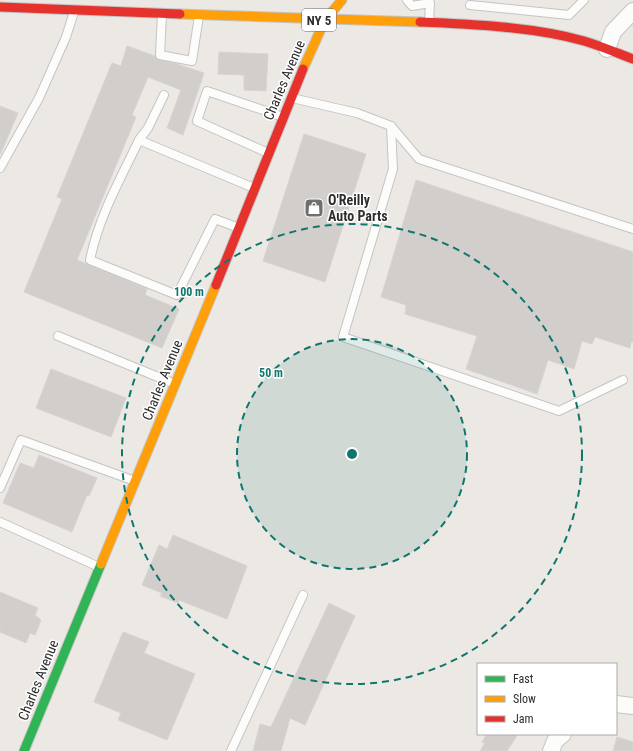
<svg xmlns="http://www.w3.org/2000/svg" width="633" height="751" viewBox="0 0 633 751" font-family="'Roboto Condensed',sans-serif">
<style>
.building{fill:#d1cecb;stroke:#d7d4d0}
.lines{fill:none;stroke-linecap:round;stroke-linejoin:round}
.lane-casing{stroke:#c5c4c5;stroke-width:10}
.street-casing{stroke:#c5c4c5;stroke-width:18}
.fast-casing{stroke:#c5c4c5;stroke-width:11}
.slow-casing{stroke:#c5c4c5;stroke-width:11}
.jam-casing{stroke:#c5c4c5;stroke-width:11}
.lane{stroke:#fcfcfb;stroke-width:8}
.street{stroke:#fcfcfb;stroke-width:16}
.fast{stroke:#30b455;stroke-width:9}
.slow{stroke:#ff9f0a;stroke-width:9}
.jam{stroke:#e5322d;stroke-width:9}
.ring{fill:none;stroke:#0f766e;stroke-width:2;stroke-dasharray:7 5}
.labels{text-anchor:middle;dominant-baseline:central;stroke-width:3;stroke-linejoin:round;paint-order:stroke}
.shield{fill:#fff;stroke:#6d6d6d;stroke-width:1}
.shield-label{font-size:13px;font-weight:bold;fill:#2e2e2e}
.street-label{font-size:14px;fill:#2e2e2e;stroke:#fff}
.poi-label{font-size:14px;font-weight:bold;fill:#2e2e2e;stroke:#fff;text-anchor:start}
.centre{fill:#0f766e;stroke:#fff;stroke-width:2}
.ring-label{font-size:12px;text-anchor:middle;font-weight:bold;fill:#0f766e;stroke:#fff;stroke-width:3;stroke-linejoin:round;paint-order:stroke}
</style>
<rect width="100%" height="100%" fill="#ece8e4"/>
<!-- building -->
<g class="building">
<polygon points="127,46 155,56 159,60 177,64 204,73 183,135 167,128 181,90 148,77 132,115 136,117 77,260 147,289 145,295 179,309 162,348 24,292 62,199 57,197 112,63 121,66"/>
<polygon points="219,52 268,54 266,91 244,90 244,75 218,74"/>
<polygon points="0,106 18,113 0,155"/>
<polygon points="304,134 366,154 325,282 263,261"/>
<polygon points="416,180 633,252 633,342 631,342 630,348 595,337 592,344 582,341 574,369 548,360 537,394 466,369 477,336 405,314 406,305 381,297"/>
<polygon points="51,369 126,398 111,437 36,408"/>
<polygon points="39,455 97,478 89,496 87,495 72,532 3,503 20,463 34,468"/>
<polygon points="173,535 247,566 227,619 179,600 178,603 160,596 162,593 142,585 159,545 167,549"/>
<polygon points="0,592 38,608 35,615 41,620 35,635 30,633 26,643 0,632"/>
<polygon points="329,603 355,616 305,725 290,718 281,751 253,751 260,724 271,727"/>
<polygon points="123,632 149,642 144,653 195,674 167,740 118,720 121,713 94,702"/>
<polygon points="487,734 518,734 507,751 480,751 485,743 482,742"/>
<polygon points="617,737 633,742 633,751 613,751"/>
</g>
<g class="lines">
<!-- lane casing -->
<g class="lane-casing">
<g id="lane">
<polyline points="407,0 412,6 430,3 429,22"/>
<polyline points="470,5 569,15 584,0"/>
<polyline points="162,14 160,55 192,61 199,16"/>
<polyline points="292,98 357,113 391,126 419,159 633,229"/>
<polyline points="391,126 393,169 343,337 559,411 623,380"/>
<polyline points="139,140 148,128 164,95"/>
<polyline points="268,153 197,121 207,91 283,117"/>
<polyline points="0,168 39,98 66,37 74,12"/>
<path d="M239,228L215,219L177,295L90,260C99,216 120,180 139,140L254,188"/>
<polyline points="58,336 175,384"/>
<polyline points="0,488 21,440 135,481"/>
<polyline points="0,522 99,567"/>
<polyline points="231,751 303,595"/>
</g>
</g>
<!-- street casing -->
<g class="street-casing">
<g id="street">
<polyline points="607,49 613,32 633,11"/>
<polyline points="616,704 633,706"/>
<polyline points="551,751 555,741 563,734"/>
</g>
</g>
<!-- fast casing -->
<g class="fast-casing">
<polyline id="fast" points="24,751 101,564"/>
</g>
<!-- slow casing -->
<g class="slow-casing">
<g id="slow">
<polyline points="180,14 420,22"/>
<polyline points="303,69 325,20 342,0"/>
<polyline points="101,564 216,285"/>
</g>
</g>
<!-- jam casing -->
<g class="jam-casing">
<g id="jam">
<polyline points="0,7 180,14"/>
<path d="M420,22C471,24 534,27 584,41C601,46 617,53 633,59"/>
<polyline points="216,285 303,69"/>
</g>
</g>
<!-- lane -->
<use href="#lane" class="lane"/>
<!-- street -->
<use href="#street" class="street"/>
<!-- fast -->
<use href="#fast" class="fast"/>
<!-- slow -->
<use href="#slow" class="slow"/>
<!-- jam -->
<use href="#jam" class="jam"/>
</g>
<!-- distance rings -->
<circle cx="352" cy="454" r="115" fill="#0f766e" fill-opacity=".12"/>
<g class="ring">
<circle cx="352" cy="454" r="115"/>
<circle cx="352" cy="454" r="230"/>
</g>
<!-- icons -->
<defs>
<g id="shop-square" transform="scale(1)"><rect x="-9" y="-9" width="18" height="18" rx="4" fill="#706f6e" stroke="#fff"/><path d="M-5-2.5h2.3a2.7 3.5 0 0 1 5.4 0H5L5.5 6h-11ZM-1.5-2.5h3a1.5 2.3 0 0 0-3 0Z" fill="#fff"/></g>
</defs>
<g fill-rule="evenodd">
<use href="#shop-square" x="314" y="208"/>
</g>
<g class="labels">
<!-- shield labels -->
<rect class="shield" x="302" y="9" width="34" height="22" rx="3"/>
<g class="shield-label">
<text x="319" y="20">NY 5</text>
</g>
<!-- street labels -->
<g class="street-label">
<text transform="translate(284 80) rotate(-67)">Charles Avenue</text>
<text transform="translate(162 380) rotate(-68)">Charles Avenue</text>
<text transform="translate(38 680) rotate(-68)">Charles Avenue</text>
</g>
<!-- poi labels -->
<g class="poi-label">
<text x="328" y="200">O'Reilly<tspan x="328" dy="16">Auto Parts</tspan></text>
</g>
</g>
<circle cx="352" cy="454" r="6" class="centre"/>
<g class="ring-label">
<text x="189" y="296">100 m</text>
<text x="271" y="377">50 m</text>
</g>
<!-- legend -->
<rect x="477" y="663" width="140" height="72" fill="#ffffff" stroke="#ababab"/>
<rect x="485" y="676" width="20" height="6" fill="#30b455" stroke="#ababab"/>
<text x="513" y="683" font-size="12" fill="#2e2e2e">Fast</text>
<rect x="485" y="696" width="20" height="6" fill="#ff9f0a" stroke="#ababab"/>
<text x="513" y="703" font-size="12" fill="#2e2e2e">Slow</text>
<rect x="485" y="716" width="20" height="6" fill="#e5322d" stroke="#ababab"/>
<text x="513" y="723" font-size="12" fill="#2e2e2e">Jam</text>
</svg>
